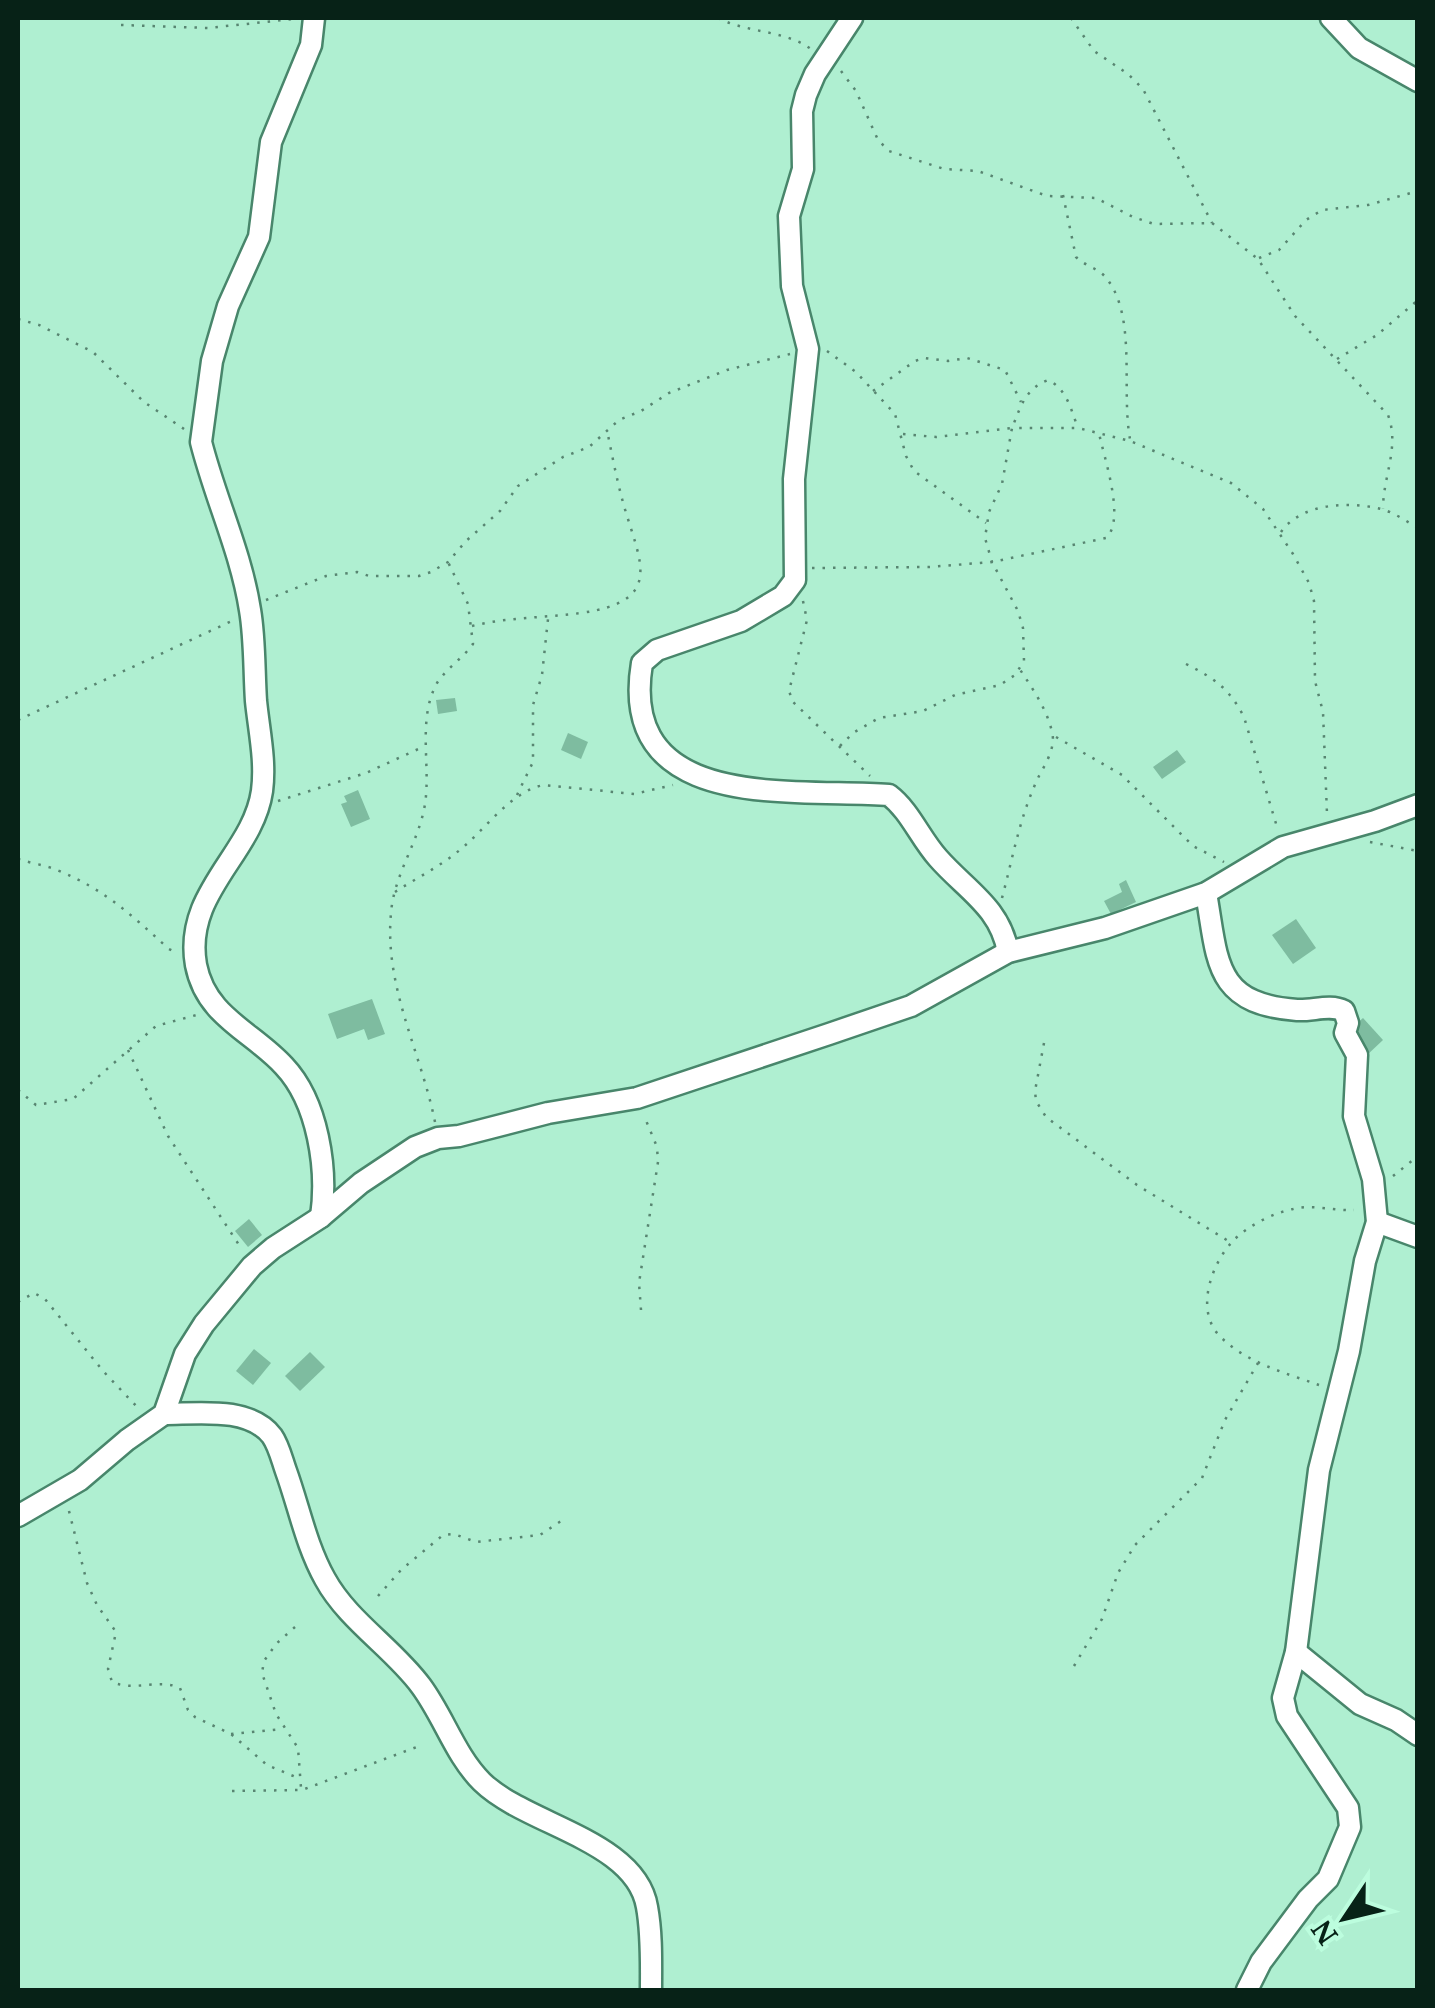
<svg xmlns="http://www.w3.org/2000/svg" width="1435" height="2008" viewBox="0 0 1435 2008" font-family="'Noto Serif',serif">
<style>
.building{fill:#7ebca0}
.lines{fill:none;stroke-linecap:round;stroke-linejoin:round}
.minor-casing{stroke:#48866b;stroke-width:25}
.path{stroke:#588571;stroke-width:2.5;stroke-dasharray:2.5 8;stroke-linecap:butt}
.minor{stroke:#fff;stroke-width:20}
</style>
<rect width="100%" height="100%" fill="#afefd1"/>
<!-- building -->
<g class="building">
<polygon points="455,698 457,711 438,714 436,700"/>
<polygon points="568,733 588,742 581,759 561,750"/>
<polygon points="1177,750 1186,762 1162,779 1153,767"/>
<polygon points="358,790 370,819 351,827 341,804 347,802 344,796"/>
<polygon points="1126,880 1136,902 1111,914 1104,901 1122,892 1119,884"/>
<polygon points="1296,919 1316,948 1293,964 1272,935"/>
<polygon points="372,999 385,1034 368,1040 364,1029 337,1039 328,1014"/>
<polygon points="1363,1018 1383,1040 1366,1056 1345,1034"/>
<polygon points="249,1219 262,1235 248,1247 235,1231"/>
<polygon points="254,1349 271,1363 253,1385 236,1371"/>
<polygon points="310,1352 325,1367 300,1391 285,1376"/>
</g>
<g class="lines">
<!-- minor casing -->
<g class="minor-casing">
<g id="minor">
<path d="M314,18L311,45L271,142L259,237L228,306L212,361L201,442C215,498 241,552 250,610C255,639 254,671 256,701C259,731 266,761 262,791C253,854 183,892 196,965C206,1017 252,1031 284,1066C318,1102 328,1169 321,1217"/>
<path d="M852,18L815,74L806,95L802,111L803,169L789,216L792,286L808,349L794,479L795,580L783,596L741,621L657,650L642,663C617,814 795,788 889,795C910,811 920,838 938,858C966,890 1000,907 1008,952"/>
<polyline points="1331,18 1359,48 1418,81"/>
<path d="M1206,893C1218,960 1213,1004 1297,1010C1313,1011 1330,1004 1344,1011L1348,1023L1345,1033L1357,1055L1354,1116L1373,1179L1377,1222L1365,1261L1349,1351L1319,1470L1296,1652L1283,1698L1287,1716L1348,1808L1350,1827L1328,1879L1308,1899L1261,1962L1247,1990"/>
<polyline points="1377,1222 1418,1237"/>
<path d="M164,1414C197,1414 249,1406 272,1436C279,1446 282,1460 286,1471C299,1507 306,1545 325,1579C348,1621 393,1648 421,1686C444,1717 455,1755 482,1782C526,1825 636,1840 647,1907C652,1934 651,1963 651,1990"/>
<polyline points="18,1516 80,1480 127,1440 164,1414 185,1354 204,1324 252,1266 273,1248 321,1217 361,1183 415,1147 438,1138 459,1136 548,1113 637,1098 829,1034 911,1006 1008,952 1105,928 1206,893 1283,847 1375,821 1418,805"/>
<polyline points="1296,1652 1360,1704 1396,1720 1418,1735"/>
</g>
</g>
<!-- path -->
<g class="path">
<path d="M718,18C747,33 785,30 811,49"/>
<polyline points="1071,18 1094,51 1128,74 1143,89 1212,223"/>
<polyline points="121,25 208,28 293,19"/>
<path d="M841,71L856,91L878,140L889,151L944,169L978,171L1047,196L1096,198L1133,217L1154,224L1212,223L1258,259L1295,316L1388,415C1400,447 1383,476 1383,509"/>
<path d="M1063,195L1076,257C1086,267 1099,268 1107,279C1137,317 1121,391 1130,439"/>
<polyline points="1259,258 1279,250 1306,220 1322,210 1368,205 1418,191"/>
<polyline points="18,319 39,325 93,352 144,402 184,429"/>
<polyline points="827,351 856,372 895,414 906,456 914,471 986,523"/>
<polyline points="1337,359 1377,335 1418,300"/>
<polyline points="873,391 915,361 924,358 948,361 967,358 1005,370 1021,402"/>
<path d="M903,434L936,437L1012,428C1021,406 1025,389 1048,380C1067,389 1071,410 1078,428"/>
<path d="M1281,532C1301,503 1349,501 1381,509C1393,512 1406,521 1418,528"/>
<path d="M812,568L929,567L992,562L1106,538C1126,520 1104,458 1099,433"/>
<polyline points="266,600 326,576 357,572 369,576 419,576 431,572 448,562 466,541 500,511 518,486 563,457 589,447 619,420 641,411 669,393 727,370 790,354"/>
<polyline points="803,601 807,620 789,691 793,702 870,776"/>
<path d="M472,626C508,617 544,618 581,613C664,601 641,564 624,506C617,481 612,455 607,430"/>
<path d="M1186,664C1214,678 1229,688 1244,717L1277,827"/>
<polyline points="18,720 234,620"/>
<polyline points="1056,737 1122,775 1193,846 1224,862"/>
<polyline points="840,746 853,733 879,718 923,711 955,695 1000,685 1015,675 1024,661 1023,628 1018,611 992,562 985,538 989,512 1002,484 1012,428 1078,428 1130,441 1231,483 1263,509 1293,554 1309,583 1314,601 1315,681 1323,712 1327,814"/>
<polyline points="517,795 533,762 533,705 542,675 548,619"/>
<polyline points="278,801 366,773 425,746"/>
<polyline points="1370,842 1418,851"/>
<path d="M18,859C30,863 45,865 57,870C106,890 131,915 169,949L177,953"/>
<path d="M395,892C415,879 437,868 456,853C484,832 510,791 544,785L634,794L673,785"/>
<path d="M1002,898C1013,857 1020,815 1039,776C1046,763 1056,747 1052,732C1047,709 1032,688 1019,668"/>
<polyline points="1044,1043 1035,1091 1036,1101 1046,1117 1137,1185 1230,1242"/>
<polyline points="128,1050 168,1136 241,1248"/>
<polyline points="18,1090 36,1105 73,1099 156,1026 200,1014"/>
<path d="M435,1122C421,1052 384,987 391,913C394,874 419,842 425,804C431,766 417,719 437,683C447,668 463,658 473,644L468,604L448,562"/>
<polyline points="1393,1176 1418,1156"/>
<polyline points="18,1302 34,1293 45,1299 103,1371 139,1409"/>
<polyline points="641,1310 639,1283 658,1162 657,1147 645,1118"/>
<path d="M1319,1385C1285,1373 1241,1361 1217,1333C1196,1307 1212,1263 1233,1241C1247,1226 1273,1213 1293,1209C1313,1204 1334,1211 1354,1210"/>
<path d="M69,1511L87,1583L97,1605L116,1632L108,1669L112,1682C135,1692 159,1678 180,1688L188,1710L195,1717L231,1734L267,1765L298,1778"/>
<polyline points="378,1596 401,1570 443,1535 454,1534 476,1542 540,1535 564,1519"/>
<polyline points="295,1627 276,1644 264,1661 262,1673 276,1714 298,1748 301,1788"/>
<polyline points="1074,1666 1102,1619 1118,1573 1135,1545 1202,1478 1225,1420 1258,1363"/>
<polyline points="231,1734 282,1729"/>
<polyline points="232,1791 302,1790 422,1745"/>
</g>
<!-- minor -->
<use href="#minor" class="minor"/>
</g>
<!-- border -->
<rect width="1435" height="2008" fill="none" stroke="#072217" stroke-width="40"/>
<!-- north arrow -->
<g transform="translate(1345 1918) rotate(235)" stroke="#bcfdde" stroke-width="8" paint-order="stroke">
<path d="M0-8L18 38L0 25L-18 38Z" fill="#072217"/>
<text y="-15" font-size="28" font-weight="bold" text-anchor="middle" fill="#072217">N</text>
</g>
</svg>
